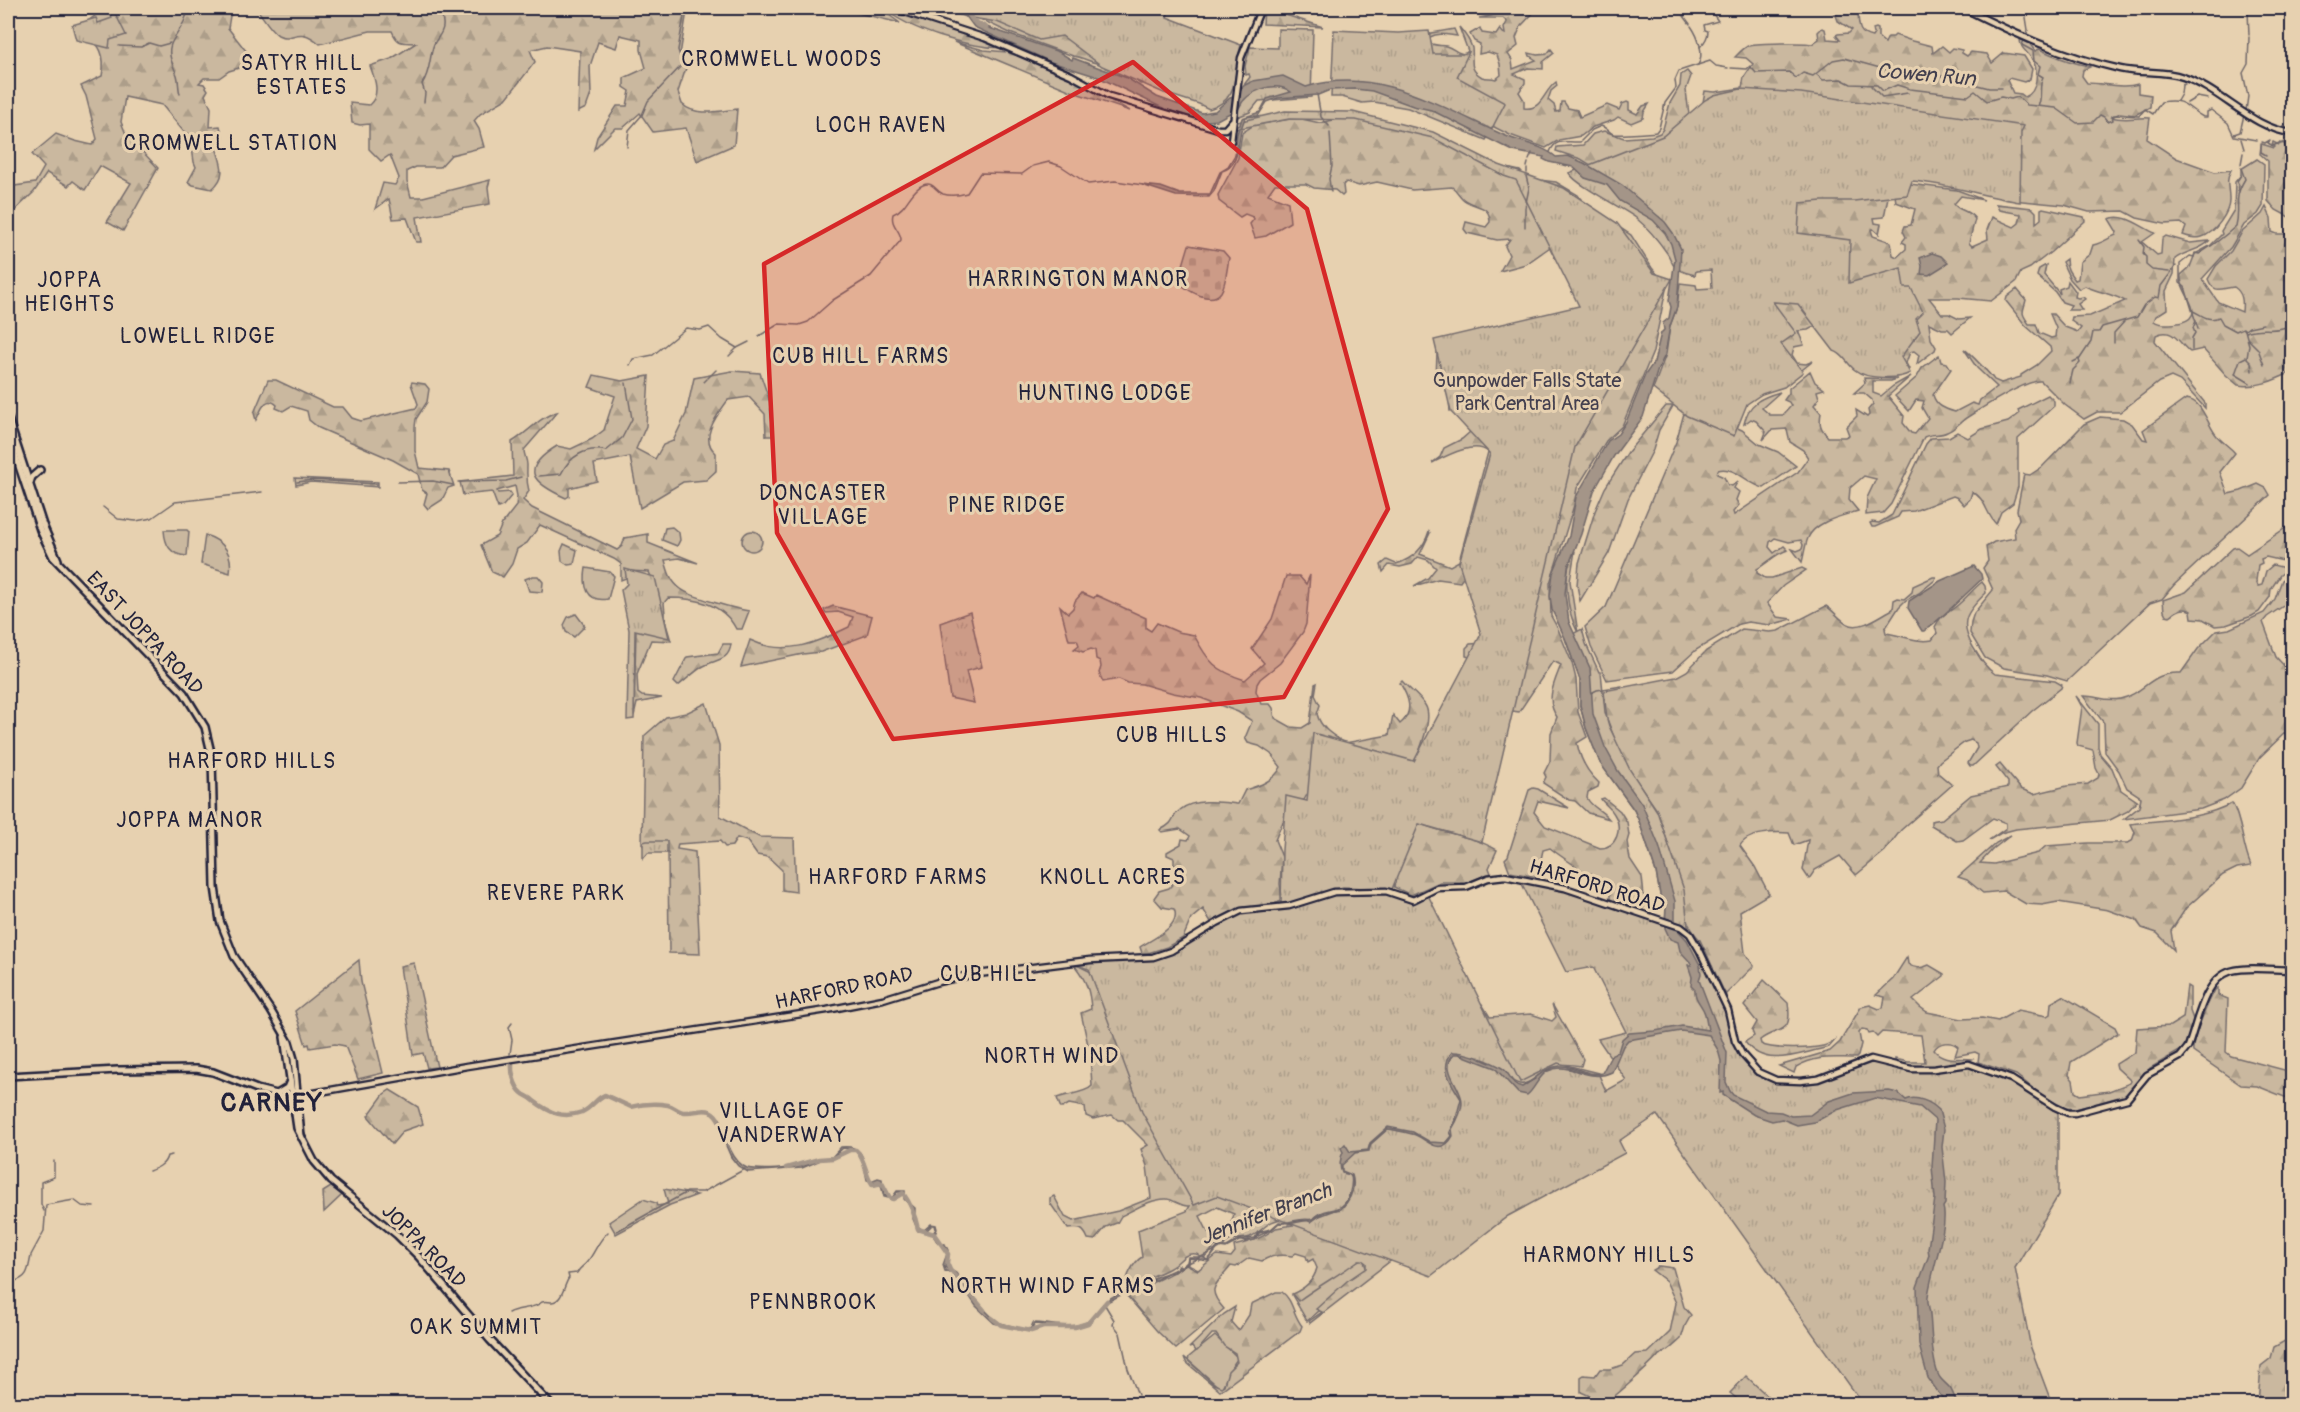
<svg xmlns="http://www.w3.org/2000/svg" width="2300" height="1412" viewBox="0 0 2300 1412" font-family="Pangolin,sans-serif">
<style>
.grass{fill:#cab89f;stroke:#766d6d;stroke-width:1.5}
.forest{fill:url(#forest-firs);stroke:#766d6d;stroke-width:1.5;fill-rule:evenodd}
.cemetery{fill:url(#cemetery-stones);stroke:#766d6d;stroke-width:1.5}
.park{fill:url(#park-tufts);stroke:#766d6d;stroke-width:1.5}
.water{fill:#a49588;stroke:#706769;stroke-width:1.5}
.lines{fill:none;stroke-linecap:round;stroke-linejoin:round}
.stream{stroke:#706769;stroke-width:1.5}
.river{stroke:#a49588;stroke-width:4.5}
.secondary-casing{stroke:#22223b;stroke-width:9}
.primary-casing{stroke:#22223b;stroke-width:10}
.secondary{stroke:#e7d1b0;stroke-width:4.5}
.primary{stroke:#e7d1b0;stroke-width:5}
.marked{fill:#d62828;fill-opacity:0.2;stroke:#d62828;stroke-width:4.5;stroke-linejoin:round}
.labels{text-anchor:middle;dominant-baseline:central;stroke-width:6;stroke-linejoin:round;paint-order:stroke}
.park-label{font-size:20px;fill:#44404f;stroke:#e7d1b0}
.street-label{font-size:20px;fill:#22223b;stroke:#e7d1b0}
.neighbourhood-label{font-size:21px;letter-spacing:1.5px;fill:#22223b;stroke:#e7d1b0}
.water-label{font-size:21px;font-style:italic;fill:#423f4e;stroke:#e7d1b0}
.district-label{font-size:26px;font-weight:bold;letter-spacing:1.5px;fill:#22223b;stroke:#e7d1b0}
</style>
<defs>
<pattern id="forest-firs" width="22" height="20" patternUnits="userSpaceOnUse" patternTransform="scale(1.5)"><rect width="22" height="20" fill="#cab89f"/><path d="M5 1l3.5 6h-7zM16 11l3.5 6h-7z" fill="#ad9e8a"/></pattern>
<pattern id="cemetery-stones" width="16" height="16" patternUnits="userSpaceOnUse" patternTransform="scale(1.5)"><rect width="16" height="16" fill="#cab89f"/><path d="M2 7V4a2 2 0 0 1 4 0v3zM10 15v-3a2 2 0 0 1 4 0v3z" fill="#ad9e8a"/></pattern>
<pattern id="park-tufts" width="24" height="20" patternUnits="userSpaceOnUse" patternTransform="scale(1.5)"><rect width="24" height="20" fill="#cab89f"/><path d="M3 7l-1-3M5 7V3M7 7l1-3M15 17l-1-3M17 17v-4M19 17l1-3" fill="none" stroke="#ad9e8a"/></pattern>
</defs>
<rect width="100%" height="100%" fill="#e7d1b0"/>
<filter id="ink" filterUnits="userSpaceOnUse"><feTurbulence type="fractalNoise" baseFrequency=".0167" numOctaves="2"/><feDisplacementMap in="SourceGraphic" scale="12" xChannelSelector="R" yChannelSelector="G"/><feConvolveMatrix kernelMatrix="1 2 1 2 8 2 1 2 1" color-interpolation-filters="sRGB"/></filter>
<g filter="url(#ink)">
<!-- grass -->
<g class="grass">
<polygon points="672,527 679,533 680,540 677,546 662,540 665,528"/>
<path d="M164,530H187L189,532L187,556C170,555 165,545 164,530Z"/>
<circle cx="752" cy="541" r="10"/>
<path d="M205,535C224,541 233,553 230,573L201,564Z"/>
<polygon points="564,544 577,550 574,564 568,565 562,561 561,551"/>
<path d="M586,568L610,572L614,576L608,599C586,603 583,585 586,568Z"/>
<polygon points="533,576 538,576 543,582 542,592 529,591 525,579"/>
<polygon points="576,614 585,626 574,637 566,632 564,625 568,617"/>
<polygon points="1363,1258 1367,1271 1307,1321 1292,1295"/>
<path d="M1215,1336L1238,1358C1228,1370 1228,1377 1221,1389L1188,1360L1189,1357Z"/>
</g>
<!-- forest -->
<g class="forest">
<path d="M101,8H237L230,16L228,28L250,56L249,65L229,71L219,78H204L199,83L204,84L208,90L205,95L211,108L210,127L220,126L223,138L215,144C220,162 229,175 212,189L193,185L188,182L196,167L194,162L191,140L195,137L183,131L162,105L125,97L121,122L126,134L158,168L123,231L107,222L131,183L100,166L85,190L73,181L68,186L47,173L34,192L8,217V187L35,183L44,167L32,154L56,134L75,141L92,145L97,139L86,96L81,86L102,76C107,51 97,44 81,26L100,12Z"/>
<path d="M256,8H646L687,11L680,55L686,68L678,92L682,104C695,117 720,111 737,109L734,145L697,161L686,128L653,132L640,113L623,128H615L594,149L597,137L617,106H627L630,91L624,87V78L646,68L641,50V40L620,35L616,48L598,42L590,66L591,94L586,108L578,112L580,51L547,46L530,50L535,62L506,99L480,114L474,121L479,129L484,147L451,155L440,167H416L407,171V181L411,197H423L490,180L488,187L490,204L417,217L421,242H416L407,218L393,219L389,199L375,209L383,183L395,185L399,178L390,155L381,161L369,149V124L360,125L352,123L350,103L369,105C381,95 375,79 370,66L391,59L416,43C402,42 398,45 392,31H370L320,44C297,24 294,43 278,35C270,30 262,15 256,8Z"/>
<polygon points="837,8 879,8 900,23"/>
<path d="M883,8L969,34L1002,48C966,47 911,31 883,8Z"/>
<path d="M1020,8L1198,102L1148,84H1140C1126,72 1113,68 1096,63C1088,61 1082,57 1073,56L1010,33L980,19Z"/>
<polygon points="1264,8 1323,27 1263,24"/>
<path d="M1516,8H1538L1521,26L1516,38L1518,46L1508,54L1512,60L1513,69L1536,60L1530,56L1529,53L1537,55L1547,54L1551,49L1554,53L1543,62V69L1528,68L1514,74L1525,79V83L1519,92L1524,100V108C1542,111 1544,90 1556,82L1557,86L1551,91L1548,100L1554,105L1556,112L1560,111L1561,102H1564L1568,108L1577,110L1580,117L1607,105L1619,110L1622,104L1627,102L1629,103V110L1637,114L1643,106L1649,104L1644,112L1643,118L1631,123L1618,117L1614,120L1593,127L1581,136L1559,140L1546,148L1510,135L1472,116L1420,35L1454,29L1457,36C1448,35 1439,32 1430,37V43C1435,46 1439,45 1446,46C1454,48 1457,54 1465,54L1468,51L1459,27C1464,33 1470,40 1472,48C1474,60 1467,68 1482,77C1487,79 1491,77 1496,79L1501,75L1500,64L1497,55L1488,52L1479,54L1480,44L1474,41L1470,34L1480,28L1482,33L1496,35L1500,29L1503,33L1505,34L1504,28L1507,22L1503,18H1479L1500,14L1508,15Z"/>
<path d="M1844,8H1852L1850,12L1858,14C1859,26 1858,34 1872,37L1874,34L1873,29L1876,28L1878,29V37L1885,43L1888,37H1893L1895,35L1912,41L1932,46L1933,53L1942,46L1949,52L1953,48L1962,50V53L1967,56L1971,52L1987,54L1992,63L2004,53L2024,56L2032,69L2030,79L2024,82L2009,78L2007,80L2013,93L2021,94L2025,97C2038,92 2039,70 2032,59C2027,51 2020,49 2020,39L2030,44L2035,51L2039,49C2050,54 2064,60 2076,63C2081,65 2085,64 2090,67L2083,70L2082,76L2087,83C2104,83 2122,89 2138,84V93L2151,95L2150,107L2135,115L2120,113L2112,117C2124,121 2137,117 2150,118L2147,139L2176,158L2215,172L2231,170C2225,181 2229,187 2229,199C2230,212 2215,233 2202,237C2195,239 2189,237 2183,235L2186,227L2181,223L2165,224L2137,218L2124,211L2089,212L2064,205L2012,200L1939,182L1908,181L1888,197L1884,217L1874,218L1875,223L1881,224L1879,234L1873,229L1871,230L1873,236L1891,242L1893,255L1897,257L1906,249V244L1902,242L1906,237L1903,231L1905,226L1911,225L1915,209L1896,202L1895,195L1910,184L1957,190L1984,200L1961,196L1954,204C1960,212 1968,209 1975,219L1969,243L1972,246L1988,239L1987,230L1992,217L2014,227L2019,223L2021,214L1999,210L1996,204L2032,208L2036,212V223L2041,219V209L2043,208L2084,217L2085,221L2051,252L2030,268L2021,272L2016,282L1991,301L1958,298H1929L1942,314H1949L1959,319L1970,318L1952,333L1948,329H1942L1929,323L1931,339L1936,347L1935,350L1917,364L1919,355L1914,351L1910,352L1906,363L1909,369L1908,371L1817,325L1808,330L1798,331L1804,345L1794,347L1792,355L1797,363L1806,364L1813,361L1782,386L1717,343L1703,102L1705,91L1715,92L1742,88L1744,77L1753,64L1746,58L1735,57C1739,53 1744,47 1750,45C1757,43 1807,42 1812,44L1819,39L1818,32L1822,28L1825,29L1827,39L1840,40L1836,35L1838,34L1849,33L1852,30L1838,21L1836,15L1830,9L1837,13Z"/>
<polygon points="954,42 984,50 1007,52 1056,70 1130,111 1076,93"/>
<polygon points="1687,71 1691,76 1686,90 1690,123 1694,275 1684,271 1599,170 1581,159 1556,151 1557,147 1583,145 1593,134 1604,131 1624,138 1652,136 1660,133 1663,129 1670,103 1680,86 1681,75"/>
<path d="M1347,117L1375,120L1451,142L1502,167L1520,171L1521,172L1518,173L1539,180L1556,182L1578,195L1584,204L1631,235L1652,268L1658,275L1668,280L1653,352L1622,426L1606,441L1577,488L1574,505L1550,583L1551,616L1558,629L1572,663L1576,679L1578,712L1587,737L1577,743C1580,759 1587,772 1599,783L1598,787L1588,792L1587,798C1592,808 1602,810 1609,819L1588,813L1575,801L1569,800L1543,783L1546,777L1544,773L1550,761L1551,733L1557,717C1545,700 1554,683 1561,665L1553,661L1519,712L1512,711L1475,659L1466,656V648L1470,644L1485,643L1475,561L1460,582L1438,579L1414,586L1428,578L1436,568L1428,560L1418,557L1412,564L1400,567L1389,565L1383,572L1381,565L1387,560L1396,564C1413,559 1424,548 1429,531L1430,533L1420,554L1450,566L1459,561L1488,452C1475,440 1446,456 1432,463L1440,457L1444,448L1462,439L1470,432L1461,420L1450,411L1448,385L1436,377L1437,353L1587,316L1553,245L1526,264L1500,271L1509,255L1505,246L1510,239L1497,240L1467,233L1464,229L1466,222L1486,227L1490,222C1490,205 1477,208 1466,201C1460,198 1458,191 1452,187L1412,190L1377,182L1359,186L1346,182L1343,185L1344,194L1342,196L1335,190L1314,188L1306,184H1275L1268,194L1288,202L1290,222L1266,236L1255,238L1250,224L1254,219L1253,217L1245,214L1240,217L1219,201L1218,195L1238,158L1242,133L1254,125L1297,118L1320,123Z"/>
<path d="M2273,142L2279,145L2284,142L2286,151L2292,153V372C2275,380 2258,388 2238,385L2226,375L2203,349L2190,352C2178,342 2173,327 2156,335L2155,341L2205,403V408L2180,381L2171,377L2159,382L2120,412H2097L2084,419L2065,405L2041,381C2027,379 1980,409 1966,418C1960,422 1954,430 1947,432C1940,436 1932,433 1924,437L1891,504L1883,513L1866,515L1867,498L1876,479L1864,476L1850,488L1849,500L1858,511C1843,516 1815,521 1808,538C1805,545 1804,555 1802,562L1792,549L1797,551L1802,549L1803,545L1801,540L1789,542L1775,538L1770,542L1769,547L1774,553L1784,546L1788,550C1776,553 1768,563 1757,569V573L1765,578H1772L1802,568L1806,570L1783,586L1767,603L1777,617L1792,619L1770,625L1748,622L1739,624L1696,650L1673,671L1607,680L1591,647L1585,627L1606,607L1676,442L1686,406L1742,430L1759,444L1778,452L1796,466L1764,488C1748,485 1735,465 1718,470L1717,474L1724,477L1728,485L1732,486L1738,481L1734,488L1739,492L1736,500L1739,505L1733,512L1734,515L1798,472L1808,458L1803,450L1790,442L1787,429L1772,430L1763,440L1766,432L1756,421L1751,419L1744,424C1748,403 1762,397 1780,392L1762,408L1770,415H1783L1791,406L1789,402L1784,400L1789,393V388L1810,371L1815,382L1824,389L1817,391L1819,398L1814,405L1821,413C1819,424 1820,428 1828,437H1845L1849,435L1846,427L1857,416L1856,410L1867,417L1869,415L1868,410L1873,404L1872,400L1864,393H1854L1865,383L1864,378L1897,379L1891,381H1873V393L1881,396L1893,386L1911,376L1888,396L1904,416L1903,423L1911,433L1915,434L1928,418L1922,408L1924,401L1916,400L1909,411L1895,396L1917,377L1922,368L1939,355L1941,362L1947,363L1951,369L1933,395C1936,406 1945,409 1955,412L1972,403L1978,405L1980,400L1997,387L1977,368L1964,349C1969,352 1992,376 1994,380L2001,383L2021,377V375L2037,365L2051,351L2050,347L2026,326L2006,301L2007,297L2017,289L2026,300C2023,313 2020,311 2029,324H2036L2039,333L2051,338L2055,337L2056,328L2050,314H2053L2065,327L2078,332L2081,328L2071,321L2072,317L2090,316L2125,301C2113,294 2097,292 2085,286L2079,289L2070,279L2062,262L2066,259C2066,268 2069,272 2075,280L2078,279L2080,262L2090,254L2093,245C2103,243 2108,238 2116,235L2117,232L2109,219C2124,212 2141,227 2155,233L2142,242L2157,255L2161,254L2162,239L2166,236L2190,243L2209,241C2202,250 2185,251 2175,259L2174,274L2166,291L2167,309L2156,316L2154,321C2161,326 2188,325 2192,315C2197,305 2179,289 2181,275L2190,267L2195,254L2210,246L2222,234L2221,231L2234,210L2235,182L2241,175V169L2257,159L2264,164L2263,206L2258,214L2244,225L2231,247L2202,279L2218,302L2242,312C2243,301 2243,293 2234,287C2222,288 2214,295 2208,279L2216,266L2231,251L2242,232L2262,214L2266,207L2271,218L2272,232L2277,234H2291V218L2276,210L2268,201V161L2260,154L2261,146L2262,144L2274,148L2275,147L2272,144Z"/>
<polygon points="2046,265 2044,275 2060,294 2059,289 2067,286 2068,281 2076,292 2075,297 2078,298 2083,297 2085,299 2078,304 2082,310 2068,310 2071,305 2062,302 2055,292 2037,276 2039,269"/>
<path d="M732,371L760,373L770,402L773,436H766L765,414L749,397L728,400C718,414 698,438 716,453V471L706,480L683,482L640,508L630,457L594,464L597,481L569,488V496L566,498C533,483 518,470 557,446L571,449L592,439L604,430L615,396L589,387L594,375L622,381L649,376L646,426L636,449L655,459L663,445L673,441L686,414L694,378Z"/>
<path d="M268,380H276L333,407H343L352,418L361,421L416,408L418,404L411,384L412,382L425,384L429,389L427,402L416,419L415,427V451L419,468L449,471L454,486L448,488L442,500L428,509L424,504L427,493L422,490L418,474L393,460L319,428L309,420L307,411L291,406L283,411L276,408L277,405C265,394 261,411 256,420L254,413Z"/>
<path d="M2048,395L2054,401V406L2018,439V487L2013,503L2001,512L1996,524C1986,514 1985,497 1972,492L1970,499L1964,505L1958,498L1953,496L1914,511L1901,512L1898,517L1875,527H1872L1870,523L1872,522L1879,523L1892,515L1926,444L1931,438L1949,437L1957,432L1968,438L1982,429L2008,422L2019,414L2018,410Z"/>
<path d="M2186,399C2203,400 2207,425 2217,436C2223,443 2229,446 2235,453L2220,472L2228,494L2241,491L2258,484L2266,488L2270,495L2174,585L2162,599L2150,603L2067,681L2047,675L2004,668L1985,658L1970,633L1971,622L1974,613L1993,590L1983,568L1988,561L1986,547L1994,542L2015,538L2014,528L2019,519L2017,510L2024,474L2030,475L2042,467L2084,424L2100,417L2123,419L2132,424L2143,439L2147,440L2143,430Z"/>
<polygon points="1666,406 1673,406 1659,430 1653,450 1628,499 1609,553 1580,601 1577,585 1579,563 1595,511 1605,488 1628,452"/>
<path d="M557,412L524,450C524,456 527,459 527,465C527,475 526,480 529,491L523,500L532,508L617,550L622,546L625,538L648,534V543L698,563L679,558L665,560C668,572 671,582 681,589C691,597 736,609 749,611L742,629H736C723,603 695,598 668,598L664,603L666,624L671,641L651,640L637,674L638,693L642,696L662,698L637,703L634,716L636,630L656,589L649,572L629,571L626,578L621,580V564L614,559L540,525L527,543L517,549L512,564L503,577L492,572L481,545L497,536L502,524L516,506L517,496L515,486L497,491L498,493L510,492L512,495L503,506L498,508L492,492L463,495L460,482L513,476L512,442C527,433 541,416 557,412Z"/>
<polygon points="295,478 378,482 378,487 311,482 296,485"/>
<path d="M2290,525H2292V563L2266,557L2261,559L2262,563L2258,565L2256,581L2258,586L2262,585L2266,571L2273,565L2289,569L2280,575L2271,589L2270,597L2259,612L2252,616L2226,625L2215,626L2203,619L2192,618L2191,611C2183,606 2177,611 2170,616L2166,615L2164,611L2163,600L2186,592L2233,548L2237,547L2247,554Z"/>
<path d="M1575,551L1570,581L1578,633C1567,612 1561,573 1575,551Z"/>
<path d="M2292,574V600L2267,617L2263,622L2276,657L2292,674V726L2260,757L2241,788L2224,800L2201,809L2124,819L2139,807L2141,797L2127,788L2119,771L2105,752L2104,723L2083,696C2095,695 2104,702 2120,699C2144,694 2151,671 2181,673L2198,649L2216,631L2229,629L2264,613L2275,599L2282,580Z"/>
<path d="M1310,575L1306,624L1303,632L1280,663L1260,679L1257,684L1256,691L1261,704H1270L1273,708L1275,718L1291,727L1302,728L1310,723L1315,684L1317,683L1315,695L1320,705L1317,714C1321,729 1333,735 1345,743L1389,735L1393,715L1400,724C1415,712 1408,696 1400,683L1402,681C1409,689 1419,696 1425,705C1435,720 1416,757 1412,772L1313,784L1304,800L1291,805L1288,810L1275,840L1282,857L1280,884L1282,901L1273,904L1239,908L1211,922L1203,909L1191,919L1183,938L1167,947L1148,953H1142L1140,947C1152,939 1182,926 1174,909L1162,907L1154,898L1159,891L1169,888L1178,878L1174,870V858L1167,855V852L1181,844L1182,839L1188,840L1190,836L1180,829L1162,832L1160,830C1177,822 1170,817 1180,810C1194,798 1221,802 1238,804L1245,790C1259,786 1274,781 1281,767L1271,754L1259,746L1248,743L1245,738L1252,721L1238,712L1201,698L1173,693L1142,684L1128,683L1119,679L1103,682L1099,673L1101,667L1100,661L1096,659L1095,650L1091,649L1083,652L1074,649L1079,645L1077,640H1069L1060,606L1068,613L1073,608L1075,601L1082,593L1094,598L1096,595L1146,618V628L1151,631L1157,623L1178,632L1194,635C1208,662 1216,671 1245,680L1264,663L1252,649L1272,619L1286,576H1299L1306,584Z"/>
<path d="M1933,577H1936L1935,580L1919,593L1906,600L1899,607L1885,629L1886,633C1901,635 1917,643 1932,640L1937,633L1935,627C1940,614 1951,612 1960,603C1968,596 1973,589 1982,582L1985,586L1986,593C1967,611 1958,622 1973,647C1980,658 1984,666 1995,674L2055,681L2062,685L2061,688L2032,711L1973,766H1970L1968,763L1977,748L1976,743L1971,740L1965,742L1940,761L1937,765L1938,773L1952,785L1901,830L1885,851L1856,875L1840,856L1815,870L1809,879L1803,870L1808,840L1794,845L1789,833C1776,832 1747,832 1740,846L1755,867L1769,894L1740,911L1745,953L1754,966L1726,994L1722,990L1705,950L1686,920L1677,871L1657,810L1630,771L1616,742L1607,719L1604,691L1676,677L1687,671L1706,651L1742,629L1770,632L1778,631L1826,606C1834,611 1840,620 1848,624C1861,631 1881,615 1893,609L1894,600L1898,598L1904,599L1912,592L1913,586Z"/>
<path d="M833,606L872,616L867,635L821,652L803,654L741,667L750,640C785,657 816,643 849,627L853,617L838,612L825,613L824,610Z"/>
<path d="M723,644H731C729,662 715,659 702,667C694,672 686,680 678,686L674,682L687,657L718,653Z"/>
<polygon points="2076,696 2098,724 2098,747 2100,754 2112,768 2121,790 2137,801 2128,811 2110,820 2016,829 2001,833 1989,840 2006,828 2006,823 1993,818 1963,840 1957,841 1931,825 1931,821 1942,819 1971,795 2008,787 2008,782 1996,767 2000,764 2021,789 2034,794 2067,786 2088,784 2098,778 2099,774 2096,768 2093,750 2078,746 2077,743 2082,707"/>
<polygon points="706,703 719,745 720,816 759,837 794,838 796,892 782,890 782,870 768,857 757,855 747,841 737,838 732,846 725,847 720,841 678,844 677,849 695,852 700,954 669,953 668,853 657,849 645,849 642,844 644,736 666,717 686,713"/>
<path d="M1533,788L1538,789L1569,808L1538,801L1534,812L1545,826L1600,848C1617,848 1623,828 1614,814C1611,808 1604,804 1601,799L1604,798L1620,811L1627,822L1629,835L1627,842L1630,859L1642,877L1645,906L1641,910L1610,900V893L1608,890C1590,874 1569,863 1550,848L1543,850L1537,877L1510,872L1505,859L1508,856L1529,790Z"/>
<path d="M2232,803C2242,820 2242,846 2251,866L2237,868L2223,875L2186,908L2171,931L2174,950L2157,933L2142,928L2136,920L2108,910L2058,902L2042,905L2026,904L2004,891L1983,893L1967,880L1958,877L1996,843L2011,835L1993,849L1980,863L1994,864L2038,853L2046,846L2088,843H2128L2132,841L2135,832L2131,824C2165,819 2201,820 2232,803Z"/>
<path d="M1416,822C1442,834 1472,835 1497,850L1489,868L1491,873L1469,882H1440L1411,895L1394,887L1395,881Z"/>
<path d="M1907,957L1908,964C1915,969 1921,969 1929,965L1944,974V976L1913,1000L1920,1007L1927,1012L1962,1019L1982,1018L1998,1021L2018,1010L2047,1016L2050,1014L2051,1003L2063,996L2115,1027L2118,1033L2071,1062L2069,1075L2073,1080L2075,1092L2080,1095L2109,1091L2130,1083L2131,1081L2117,1068L2116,1064L2135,1052L2137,1028L2170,1026L2183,1018L2187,986L2190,988V1011L2194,1022L2183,1049L2150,1068L2126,1095L2076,1109L2065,1108L2044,1097L2016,1075L1978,1062L1979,1054L1975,1052L1955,1056L1958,1047C1952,1040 1938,1042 1934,1050C1944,1062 1960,1057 1972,1059C1954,1067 1913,1068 1895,1062V1059L1908,1062H1925L1921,1035L1882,1032L1877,1037L1873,1033L1869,1034L1867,1030L1862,1029L1859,1033L1861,1044L1858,1056L1856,1058C1832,1058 1817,1055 1796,1067L1794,1073L1779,1066L1830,1051L1840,1042L1861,1007L1870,1005L1879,1009L1883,1008L1885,997L1876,995L1893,979Z"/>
<polygon points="359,960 361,982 383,1073 358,1079 345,1046 335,1044 310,1048 309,1044 306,1045 295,1011"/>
<polygon points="414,963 437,1067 427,1068 423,1053 413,1055 400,966"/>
<path d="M1077,965L1091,972L1482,1004L1490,1017L1531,1014L1552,1021L1556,1017L1552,1004L1583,1059L1581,1066C1553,1061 1545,1068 1524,1084L1285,1219C1267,1219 1264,1231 1250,1237C1239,1241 1229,1236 1223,1247L1215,1246L1207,1256L1199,1260V1255C1194,1253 1190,1253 1185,1256C1180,1259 1176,1265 1170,1268C1156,1276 1141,1279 1127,1288C1124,1278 1134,1262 1142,1257L1138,1230L1187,1211L1190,1206C1181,1207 1175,1200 1167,1199C1152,1198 1134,1210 1121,1216L1117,1223L1106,1227L1095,1240L1088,1239C1083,1227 1079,1228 1068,1229L1050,1203V1198L1054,1196L1065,1217L1073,1221L1118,1211L1151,1198L1147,1166L1141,1149L1148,1145L1123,1120H1118L1112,1115L1093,1119L1086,1116L1085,1107L1069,1104L1062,1108L1060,1106L1057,1098C1067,1094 1086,1093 1092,1086L1090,1054L1081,1013L1091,1009C1090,991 1086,980 1075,966ZM1217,1207L1234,1214L1232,1221L1223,1232H1208L1200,1216Z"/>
<path d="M1764,980L1788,1003C1793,1037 1778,1026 1760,1040L1761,1044C1772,1050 1810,1049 1823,1046C1828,1045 1832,1042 1836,1039L1829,1047L1821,1049C1795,1055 1764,1068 1745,1042L1754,1036L1752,1031L1757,1022L1744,1006Z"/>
<path d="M2218,988V995L2228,999L2226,1052L2231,1056L2292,1072V1100L2257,1086L2241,1085L2193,1052C2191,1040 2208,1003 2215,990Z"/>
<polygon points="390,1090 418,1107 423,1124 403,1131 392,1144 368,1116 384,1094"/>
<polygon points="331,1187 342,1195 324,1212 323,1192"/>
<path d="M1481,1191L1310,1323L1309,1321L1322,1312L1316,1309L1347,1281L1366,1268V1263L1362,1260H1359C1339,1275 1318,1286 1298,1301L1292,1294C1304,1289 1314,1280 1317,1268L1313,1259L1308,1262L1306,1256L1296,1253L1292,1256C1281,1254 1272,1255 1262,1261L1249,1258L1236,1267L1231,1266C1216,1285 1205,1288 1224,1309L1176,1349L1157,1331L1127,1296C1147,1283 1167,1278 1186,1264L1198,1270L1217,1255L1231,1257L1235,1252L1234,1246C1252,1241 1261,1239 1276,1228Z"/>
<path d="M1659,1266L1673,1268L1684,1307L1691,1315L1685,1326L1681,1339C1674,1345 1668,1352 1659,1355C1655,1361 1610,1402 1603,1404C1598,1406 1589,1405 1584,1403L1590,1396L1581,1392V1377L1584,1375L1595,1376L1600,1369H1610L1623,1365L1635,1354L1648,1353L1670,1332L1676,1303L1666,1281L1652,1270Z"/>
<path d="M1276,1292H1282C1293,1300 1293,1315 1302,1326L1300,1331L1220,1391L1186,1362L1184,1357L1214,1384L1221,1387L1224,1385L1228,1371L1237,1362L1235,1353L1224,1346L1216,1334H1212L1197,1351H1195L1192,1347L1189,1348L1224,1314L1235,1307L1231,1322L1238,1330L1240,1329L1249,1315L1251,1304Z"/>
<polygon points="2292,1337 2292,1404 2258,1404 2261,1366 2271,1358 2274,1347"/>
</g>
<!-- cemetery -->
<path class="cemetery" d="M1189,245L1223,251L1229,258C1227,268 1226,284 1221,292C1211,306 1187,290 1178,282Z"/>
<!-- park -->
<g class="park">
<polygon points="108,8 113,9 126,35 110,40 109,48 76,40 72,25 96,18 98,23 112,18"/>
<path d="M956,8H1170L1167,17L1241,45C1233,72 1241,100 1209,109L1199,104L1164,93L1102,66L1062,36L1039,40L997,22L965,17L955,13Z"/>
<polygon points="1278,29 1313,30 1311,97 1259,101 1250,112 1237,117 1239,91 1250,77 1249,74 1246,75 1245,66 1250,47 1278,48"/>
<polygon points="1334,30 1398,33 1429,31 1433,54 1462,54 1469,52 1457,77 1505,103 1486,140 1408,108 1374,102 1362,103 1342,97 1331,97"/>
<path d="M1741,89L1801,93L2024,126L2021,132L2020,202C1983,196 1949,184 1912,181L1907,195L1854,201H1822L1800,203L1798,233L1850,240L1849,283L1901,268L1904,288H1911L1923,312L1916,319L1920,331L1901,357L1910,373C1897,380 1866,379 1855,370C1847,364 1844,354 1834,351L1798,304L1773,302L1796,333L1781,344L1803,372L1784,387L1762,394L1747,404L1734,436L1687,416L1653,389L1666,354L1670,326L1677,307L1680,283L1696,285L1697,289L1712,288L1711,270L1696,271L1695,275C1688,273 1680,272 1674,266C1671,262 1670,257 1667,253C1658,240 1648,228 1636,218C1621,207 1576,185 1569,173L1663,136L1705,100L1714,95Z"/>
<polygon points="1285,111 1353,112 1433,132 1499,165 1564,188 1617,223 1654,273 1672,279 1575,447 1482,842 1419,824 1392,889 1343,887 1310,898 1281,905 1282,850 1286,796 1307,801 1313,733 1414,761 1481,634 1459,563 1490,454 1451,412 1434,340 1579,306 1516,180 1504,176 1433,138 1356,120 1289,119 1236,129 1237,122"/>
<polygon points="625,569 655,577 669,638 635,630 634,719 627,720 629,630 621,590 627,584"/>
<polygon points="970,612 982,667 966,671 974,703 950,698 940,623"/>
<polygon points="1582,629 1586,644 1599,672 1601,672 1605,712 1609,726 1630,770 1657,811 1684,890 1688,926 1700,940 1726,996 1724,999 1740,1054 1757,1073 1772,1080 1806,1082 1870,1061 1908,1070 1969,1066 2011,1080 2058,1110 2058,1196 2015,1268 2031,1348 2052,1404 1863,1404 1657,1115 1619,1141 1625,1153 1508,1216 1431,1276 1217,1196 1194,1205 1142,1112 1089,969 1076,965 1087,962 1158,958 1168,954 1222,921 1243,912 1282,909 1334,893 1383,893 1394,894 1409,902 1415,902 1428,895 1520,1082 1558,1063 1598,1073 1606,1091 1626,1080 1598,1039 1626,1032 1593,967 1566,972 1520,880 1563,889 1665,924 1666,906 1661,900 1656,872 1639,821 1634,810 1600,763 1586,728 1580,706 1580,680 1565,638"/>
<polygon points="647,841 667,841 667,853 648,853 643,859 643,842"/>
<polygon points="664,1189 697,1195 670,1205 616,1234 609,1222 643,1199 656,1203 657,1206 668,1204"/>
<polygon points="1746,1376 1776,1404 1743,1404 1730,1393"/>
</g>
<!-- water -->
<g class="water">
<path d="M960,8H970V17L975,23L1059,52L1072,60L1073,58L1127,78L1157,97L1202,113L1215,111L1245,85L1253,81L1283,76L1306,87C1378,65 1442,108 1506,136C1522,143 1542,145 1556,157L1568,156L1584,163L1622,185L1665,222L1673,233L1681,249L1677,307L1670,326L1665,355L1658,369L1643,417L1614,456L1594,491L1581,534L1568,567L1565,594L1569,622L1590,668L1593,714L1605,747L1618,771L1642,804L1659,846L1675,901V927L1687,940L1700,965L1701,974L1699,980L1727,1053L1726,1082L1730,1091L1733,1095L1766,1111L1781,1112L1791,1116L1810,1115L1829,1101L1853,1093L1889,1091L1898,1093L1906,1100C1916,1095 1931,1102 1939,1110L1944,1129L1942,1147L1946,1182L1945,1204L1943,1207C1949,1226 1930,1275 1928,1297C1927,1304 1930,1309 1930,1315C1932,1333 1931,1356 1938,1374C1940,1380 1946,1383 1950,1388C1953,1392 1955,1399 1957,1404H1944L1943,1399L1928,1378L1919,1345L1917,1287L1929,1255L1928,1249L1935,1198L1932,1167L1935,1120L1920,1107L1875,1098L1837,1110L1815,1122L1797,1125L1782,1119L1772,1121L1754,1115L1723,1095V1092L1720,1093L1721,1061L1718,1050L1709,1035L1681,1031L1628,1040L1623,1046L1612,1072C1587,1084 1571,1060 1548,1071C1538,1076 1535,1089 1527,1095L1518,1093L1495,1068L1459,1054H1454C1439,1069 1462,1087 1462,1102C1462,1112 1457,1121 1452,1129L1453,1136C1440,1160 1425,1136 1412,1134C1404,1132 1395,1130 1388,1129L1371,1144L1369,1151L1355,1153L1342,1165V1171L1352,1175C1356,1188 1350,1200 1341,1209L1325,1212L1311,1222C1301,1217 1290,1225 1279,1223L1271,1230L1259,1233L1255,1240L1239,1241L1226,1248L1219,1247L1208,1261L1189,1258L1188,1262L1175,1272L1167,1273L1156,1280L1148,1281L1107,1302L1085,1325L1072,1328L1035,1324L1031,1330L1025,1331L994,1323L976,1306L954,1273L945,1271L943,1265L948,1251C942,1245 934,1242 933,1233L936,1229L935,1225H932L926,1231H918L913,1219L914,1210L904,1199V1192H897L892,1199L884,1197L881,1185L867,1180L862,1156L854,1150L843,1148L833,1157L823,1159L802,1168L748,1172L738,1166L731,1157L721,1134L720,1118C725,1134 730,1161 747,1168C762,1171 790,1169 805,1165C815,1163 822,1158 832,1157L841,1147C866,1144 863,1163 869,1180L871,1181L878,1178L882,1179L884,1195L892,1198L897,1191H905V1199L915,1208C915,1218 913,1226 924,1230L931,1224L936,1225L937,1229L934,1237L939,1243L945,1244L948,1250L945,1267L956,1273L977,1302L997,1322L1027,1330L1031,1328L1033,1323C1050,1323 1071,1330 1087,1322C1094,1319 1099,1307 1106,1301C1114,1295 1163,1272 1173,1272L1179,1265L1182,1267L1187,1262L1188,1257H1203L1207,1260C1213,1257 1213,1251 1218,1247H1227L1240,1239L1255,1238L1258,1232L1271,1229L1279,1222C1290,1225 1300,1216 1312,1220C1322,1210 1326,1212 1338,1208C1349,1204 1353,1186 1351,1175L1342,1173C1339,1167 1340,1158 1343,1152L1341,1148L1345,1144L1350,1152L1368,1150L1370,1143L1388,1127L1413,1132L1430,1142L1446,1143L1452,1136L1450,1132L1455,1122L1461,1099C1452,1084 1439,1069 1452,1052C1463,1051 1491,1061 1502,1068C1511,1073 1510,1085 1522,1087C1535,1080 1544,1067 1560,1066C1576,1065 1587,1077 1602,1073L1612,1054L1618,1052L1622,1039L1629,1033L1655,1031L1682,1026L1708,1030C1707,1025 1706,1019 1705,1014C1702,1004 1694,1000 1695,990L1691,986L1692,977L1688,965H1691V963L1680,951L1678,942L1670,939L1665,928L1666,906L1661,900L1656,872L1639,821L1634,810L1600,763L1586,728L1580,705V680L1565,638L1552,610L1550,596L1553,573L1569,536L1576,497L1608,441L1618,434L1626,422L1645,375L1654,362L1661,333L1664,330L1663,323L1669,318L1671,307L1669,301L1675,259L1671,244L1665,233L1653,220L1620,201L1607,185L1585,178L1573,167L1549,162L1543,159L1544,157L1513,151L1431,110L1413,106L1372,91L1355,89L1330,90L1318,95L1278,98L1267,102L1258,116L1246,117C1235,132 1244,165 1222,171L1214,191L1209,197L1176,196L1142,185L1161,187L1180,194H1210L1220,172L1227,168L1235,155L1237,134L1242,118L1260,112L1267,99L1291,92C1275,80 1246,91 1239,108L1217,120L1208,121L1167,110L1098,77L1051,62L974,27Z"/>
<polygon points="1932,253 1941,256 1948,263 1929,275 1921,274 1922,266 1920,258"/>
<path d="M1974,566L1981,574L1982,579C1963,596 1945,616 1924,631H1922L1908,608L1909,601L1940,581Z"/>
</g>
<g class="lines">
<!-- stream -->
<g class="stream">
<polyline points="1685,8 1684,16 1690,24"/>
<polyline points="2248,11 2249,35"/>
<polyline points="1715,13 1721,10"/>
<path d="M1691,26C1698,36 1705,54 1698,65"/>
<polyline points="2026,36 2028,30 2025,11 2029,8"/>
<path d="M2024,40L2022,45L2033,51L2034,61L2040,66L2038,74L2043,77C2038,86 2043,98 2038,106"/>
<polyline points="119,46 141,47 149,43 159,46 170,43"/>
<path d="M1700,47C1704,43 1708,37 1708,31L1705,30L1704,25L1718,21L1709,8"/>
<polyline points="680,56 678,50 685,10"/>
<polyline points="1731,68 1747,69 1750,66 1756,73 1789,72 1796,78 1803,73 1813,76 1833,60 1844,58 1880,68 1942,76 1989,88 2002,88"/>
<path d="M1816,74L1823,80L1841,79L1851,84L1877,85L1883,91L1897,85L1910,89L1968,96L1975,91L1987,101L2001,97L2011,99L2018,97L2027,105L2056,108L2077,123L2093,122L2100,115L2104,117L2108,122L2113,120L2112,116L2114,115L2139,116L2145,109L2153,114L2161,102C2186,98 2185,107 2203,117H2207V112L2211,110L2228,123L2234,136L2256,140"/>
<polyline points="1871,86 1882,97 1908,93"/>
<path d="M180,94C178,88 179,81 177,75C173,65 166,53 172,42C178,31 187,21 188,8"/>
<polyline points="1317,94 1321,117 1329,126"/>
<polyline points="2177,101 2181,94 2182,85 2185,84"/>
<path d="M424,102L425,93L422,84C431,71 429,57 434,44C437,38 442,34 443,27C444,20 440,14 441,8"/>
<polyline points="2187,103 2197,97 2208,99"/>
<polyline points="2246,111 2248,96 2243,73 2248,64 2249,37"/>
<polyline points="1330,133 1332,166 1329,179 1331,192"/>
<polyline points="2234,134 2240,132 2244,115"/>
<polyline points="2241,139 2244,149"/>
<polyline points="2262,142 2265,143 2270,140 2268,143 2273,146 2279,143 2285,144 2289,151 2292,153"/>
<polyline points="2261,144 2261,152 2266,155"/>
<polyline points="627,147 629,130 642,115 648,101 681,66 682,61"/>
<path d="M1550,152C1556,137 1567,143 1580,142L1592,130L1601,126C1607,128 1609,132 1613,134C1616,135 1651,133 1656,132L1659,128L1665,103L1676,88L1675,80L1679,71L1710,61L1716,66L1728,68"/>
<polyline points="1529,160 1532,153"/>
<polyline points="2241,164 2243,153"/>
<polyline points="1527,167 1528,163"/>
<polyline points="1527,173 1527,169"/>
<polyline points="2238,191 2239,185 2237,181 2241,175"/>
<polyline points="1525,227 1525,208 1529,188 1526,176"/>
<polyline points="2139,240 2144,247 2143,254 2146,257 2146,265 2152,270 2169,272"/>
<path d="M2193,311C2202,315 2208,322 2219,317L2223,324L2236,331L2243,328L2245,330L2249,327L2263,324"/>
<path d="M2198,329L2185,287L2180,283V264L2190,256L2194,257L2195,253L2199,254C2212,246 2225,236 2236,226C2241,206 2232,200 2245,179L2241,168"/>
<polyline points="2245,330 2249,345 2247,358 2251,362 2252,371"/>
<path d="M2246,332C2261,326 2275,333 2288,326L2292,328"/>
<path d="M759,336L779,324L799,325L808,322L833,300L871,276L901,240C901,230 890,226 893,214C907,209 910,190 923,185C934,181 935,191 943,194C950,196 960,195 967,193L980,173L1022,174L1033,166L1049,162L1061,166L1088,184L1115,181L1143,185"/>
<polyline points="2248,339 2258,349 2264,365"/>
<polyline points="2114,343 2114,333 2124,322"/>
<polyline points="2192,350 2192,338 2195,333 2193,328 2196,321"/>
<polyline points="729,356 737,348"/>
<polyline points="2246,357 2240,360 2235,374 2250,383"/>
<polyline points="2073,362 2079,359"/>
<polyline points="630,365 633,359 653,355 686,328 700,330 709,327 722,339 737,348 749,342"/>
<polyline points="704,382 716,370"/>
<polyline points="2070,383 2073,370 2080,363 2079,360 2091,342 2093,332 2099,332 2102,327 2137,317 2144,305 2155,297 2159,298 2161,286 2176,266"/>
<path d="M539,476L561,474C569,457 586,446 606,451L622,438L632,419L626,383"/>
<polyline points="297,482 313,480 377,484"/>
<polyline points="398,482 433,481 453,485"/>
<polyline points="458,482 506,481 521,477"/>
<polyline points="103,507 118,519 136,521 152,518 175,502 262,492"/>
<polyline points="1591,693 1597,690 1622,686"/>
<polyline points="510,1054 512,1040 509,1027 512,1023"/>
<polyline points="1481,1059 1490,1063"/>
<polyline points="1567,1068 1585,1073"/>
<path d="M1510,1079C1520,1087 1524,1085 1535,1079"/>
<path d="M149,1171C157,1168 165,1165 167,1156L172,1155"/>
<polyline points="1349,1174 1352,1178 1352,1186"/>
<polyline points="1346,1203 1352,1191"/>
<polyline points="44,1211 41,1204 41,1182 54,1177 54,1161"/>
<polyline points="1288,1224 1309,1220 1338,1209"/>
<polyline points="617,1231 687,1192 703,1192 745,1169"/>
<polyline points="1256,1237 1271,1230"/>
<polyline points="1240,1240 1245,1242 1249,1240"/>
<polyline points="31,1255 44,1231 46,1205 74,1200 82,1206 94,1207"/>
<polyline points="1165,1274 1220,1248"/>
<path d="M15,1281C29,1277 28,1269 31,1256"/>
<polyline points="8,1282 9,1282"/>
<polyline points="1138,1287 1155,1279"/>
<polyline points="1105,1305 1114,1320 1113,1324 1120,1333 1128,1369 1138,1395"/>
<path d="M508,1313C519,1307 533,1310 542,1302C545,1301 549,1302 552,1302C563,1301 564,1284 569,1278L568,1274L577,1273C580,1267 583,1267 587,1262C595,1253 597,1242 608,1232"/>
<polyline points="8,1364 12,1367 9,1385 12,1392 8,1403"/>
</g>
<!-- river -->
<g class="river">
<polyline points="965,8 973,21 986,27"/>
<path d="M512,1062C511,1072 514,1086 522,1093C525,1096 531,1097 534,1101C550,1113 563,1119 582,1112C591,1109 596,1098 605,1095L631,1107C642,1104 656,1103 668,1105C674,1106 678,1112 685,1112C701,1113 711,1102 721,1124"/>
<path d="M786,1168L819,1159L833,1158L850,1150H856C866,1160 865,1175 873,1185L882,1183L890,1198L893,1199L903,1193C911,1204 915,1215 918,1229L934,1234L948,1254L947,1263L950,1270L984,1310"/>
<polyline points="992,1318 1001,1325 1031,1331 1043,1327 1075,1327 1088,1323 1107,1301"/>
</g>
<!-- secondary casing -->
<g class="secondary-casing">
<g id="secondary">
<polyline points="893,8 985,38 1071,75 1109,96 1218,129 1225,129 1232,121"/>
<path d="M1963,8C2015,34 2062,56 2120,69C2141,74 2163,70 2183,77C2222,90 2251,128 2292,133"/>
<polyline points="1231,141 1241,58 1261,8"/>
<path d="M297,1096L467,1066L827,1010L883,999L938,982L970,975L1090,960L1153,957L1171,951L1217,923L1241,911L1289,906L1334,892L1386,891L1413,900L1437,888L1466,887L1488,878L1505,876L1565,888L1681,927L1690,934L1700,951L1728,1010L1735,1041L1742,1054L1758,1072L1776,1080L1800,1081L1818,1079L1871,1059L1911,1069H1933L1969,1064L2011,1079L2055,1107L2068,1113H2075L2127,1099L2147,1075L2180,1057L2188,1047C2197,1024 2203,980 2231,971C2249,966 2274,970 2292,970"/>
</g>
</g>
<!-- primary casing -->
<g class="primary-casing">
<g id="primary">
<polyline points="8,418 43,525 58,560"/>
<polyline points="8,433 40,530 53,557 184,693 205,727 212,757 215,887 220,921 234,956 271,1011 289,1042 294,1059 301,1137"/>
<polyline points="30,483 32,477 40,470"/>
<polyline points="284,1037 297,1128 314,1161 331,1181 397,1235 419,1257 490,1340 550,1404"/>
<polyline points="8,1076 118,1070 196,1069 213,1072 257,1089 277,1094 288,1101 292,1107"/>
<polyline points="277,1094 287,1088 290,1081"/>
</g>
</g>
<!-- secondary -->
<use href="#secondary" class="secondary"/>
<!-- primary -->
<use href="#primary" class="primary"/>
</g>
</g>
<!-- marked area -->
<path class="marked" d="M1133,62L1307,209L1388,509L1284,697L893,739L777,533L764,264Z"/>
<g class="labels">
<!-- park labels -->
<g class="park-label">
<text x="1527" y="380">Gunpowder Falls State<tspan x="1527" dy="23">Park Central Area</tspan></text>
</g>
<!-- street labels -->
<g class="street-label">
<text transform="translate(145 633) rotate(47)">EAST JOPPA ROAD</text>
<text transform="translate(1597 886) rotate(17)">HARFORD ROAD</text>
<text transform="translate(844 988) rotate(-12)">HARFORD ROAD</text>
<text transform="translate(424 1246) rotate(45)">JOPPA ROAD</text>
</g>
<!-- neighbourhood labels -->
<g class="neighbourhood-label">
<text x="782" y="59">CROMWELL WOODS</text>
<text x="302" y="63">SATYR HILL<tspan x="302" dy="24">ESTATES</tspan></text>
<text x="881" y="125">LOCH RAVEN</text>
<text x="231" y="143">CROMWELL STATION</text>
<text x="1078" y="279">HARRINGTON MANOR</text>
<text x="70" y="280">JOPPA<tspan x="70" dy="24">HEIGHTS</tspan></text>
<text x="198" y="336">LOWELL RIDGE</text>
<text x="861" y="356">CUB HILL FARMS</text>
<text x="1105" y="393">HUNTING LODGE</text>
<text x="823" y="493">DONCASTER<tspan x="823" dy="24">VILLAGE</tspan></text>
<text x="1007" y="505">PINE RIDGE</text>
<text x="1172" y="735">CUB HILLS</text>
<text x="252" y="761">HARFORD HILLS</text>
<text x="190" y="820">JOPPA MANOR</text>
<text x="898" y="877">HARFORD FARMS</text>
<text x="1113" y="877">KNOLL ACRES</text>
<text x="556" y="893">REVERE PARK</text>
<text x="989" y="974">CUB HILL</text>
<text x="1052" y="1056">NORTH WIND</text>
<text x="782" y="1111">VILLAGE OF<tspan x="782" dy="24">VANDERWAY</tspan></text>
<text x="1609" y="1255">HARMONY HILLS</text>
<text x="1048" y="1286">NORTH WIND FARMS</text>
<text x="813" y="1302">PENNBROOK</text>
<text x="476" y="1327">OAK SUMMIT</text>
</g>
<!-- water labels -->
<g class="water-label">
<text transform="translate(1926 75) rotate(5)">Cowen Run</text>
<text transform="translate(1266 1214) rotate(-21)">Jennifer Branch</text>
</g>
<!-- district labels -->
<g class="district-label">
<text x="272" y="1103">CARNEY</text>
</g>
</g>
<!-- margin -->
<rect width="2300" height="1412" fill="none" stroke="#e7d1b0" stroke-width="30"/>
<rect x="15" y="15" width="2270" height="1382" fill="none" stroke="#22223b" stroke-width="2" filter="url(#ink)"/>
</svg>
